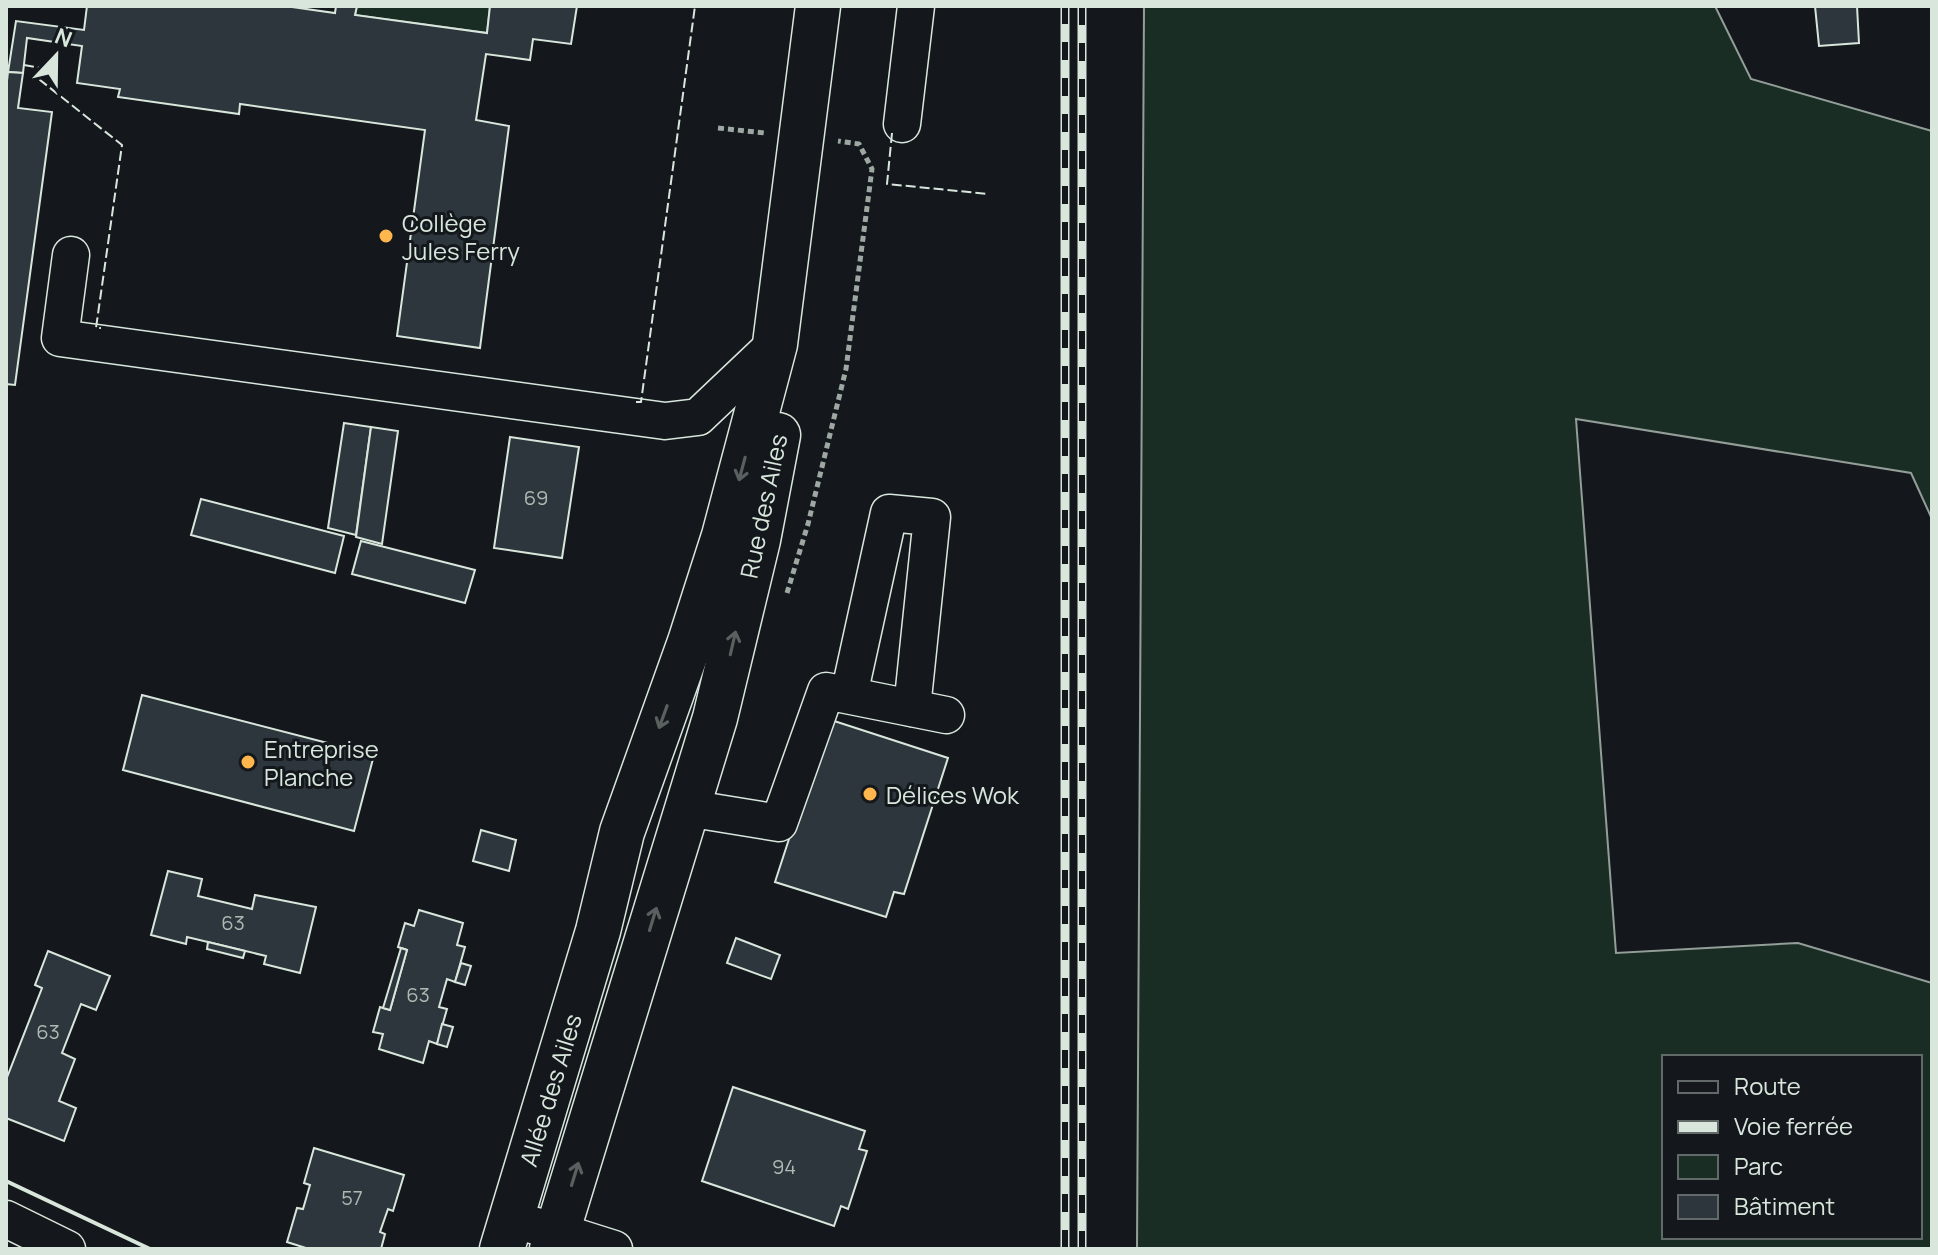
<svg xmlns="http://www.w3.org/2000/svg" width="1938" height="1255" viewBox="0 0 1938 1255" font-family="Manrope,sans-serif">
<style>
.green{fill:#1a2d24;stroke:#939e99;stroke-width:2;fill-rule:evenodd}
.building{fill:#2c363c;stroke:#d8e6dc;stroke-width:2}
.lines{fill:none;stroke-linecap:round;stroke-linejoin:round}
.minor-casing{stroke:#d8e6dc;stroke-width:39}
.major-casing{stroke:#d8e6dc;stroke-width:47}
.path{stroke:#9da8a2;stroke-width:5;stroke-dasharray:6 4;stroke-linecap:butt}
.minor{stroke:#14181c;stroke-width:36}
.major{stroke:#14181c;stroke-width:44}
.rail-casing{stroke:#d8e6dc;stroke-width:9}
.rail{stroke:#14181c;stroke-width:6;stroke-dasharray:18;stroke-linecap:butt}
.fence{stroke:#d8e6dc;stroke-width:2;stroke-dasharray:10 4;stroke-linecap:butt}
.wall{stroke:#d8e6dc;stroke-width:4}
.oneway{stroke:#59605f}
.poi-dot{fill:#ffb74d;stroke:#14181c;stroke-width:3}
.labels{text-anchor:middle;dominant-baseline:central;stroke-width:6;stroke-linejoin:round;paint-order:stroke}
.number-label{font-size:20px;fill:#adbab4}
.poi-label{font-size:24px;fill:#d8e6dc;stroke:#14181c;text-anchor:start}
.street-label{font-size:24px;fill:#d8e6dc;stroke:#14181c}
</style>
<rect width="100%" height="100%" fill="#14181c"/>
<!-- green -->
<g class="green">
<polygon points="357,6 490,6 487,33 355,15"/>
<path d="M1144,6H1715L1751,79L1932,131V519L1911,473L1576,419L1616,953L1798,943L1932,983V1249H1137ZM1664,1057H1920V1237H1664Z"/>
</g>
<!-- building -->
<g class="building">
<polygon points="87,6 285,6 335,13 336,6 357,6 355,15 487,33 490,6 577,6 571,44 533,39 530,60 486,54 476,120 509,126 480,348 397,336 425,130 240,104 239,114 118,97 120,89 77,83 82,46 27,38 23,73 8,72 16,21 84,30"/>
<polygon points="1815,6 1857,6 1859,43 1819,46"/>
<polygon points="8,72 23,73 18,108 52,112 15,385 6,384 6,90"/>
<polygon points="344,423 371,427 356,535 328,528"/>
<polygon points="371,427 398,431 382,544 356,537"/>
<polygon points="510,437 579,447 562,558 494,548"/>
<polygon points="201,499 344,536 335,573 191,535"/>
<polygon points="361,541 475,570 465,603 352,574"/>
<polygon points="142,695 374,755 354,831 123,770"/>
<polygon points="828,719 948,758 904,894 894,892 886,917 775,882"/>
<polygon points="481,830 516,840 509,871 473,861"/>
<polygon points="168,871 202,879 198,896 252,909 255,895 316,907 300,973 264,964 266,956 187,937 186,944 151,935"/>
<polygon points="419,910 463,923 457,945 465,947 455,982 447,979 439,1007 447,1009 437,1044 429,1041 423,1063 379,1049 383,1034 373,1032 380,1007 390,1010 407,950 398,947 405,923 414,926"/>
<polygon points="736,938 780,955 771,979 727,963"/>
<polygon points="208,942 245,951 243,958 207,949"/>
<polygon points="401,948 407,950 390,1010 383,1008"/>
<polygon points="48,951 110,976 96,1010 81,1004 62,1053 75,1059 59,1101 76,1108 64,1141 6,1118 6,1080 42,988 35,985"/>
<polygon points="461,963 471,966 465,985 455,982"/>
<polygon points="442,1024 453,1027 447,1047 437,1044"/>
<polygon points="733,1087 865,1131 859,1149 867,1151 848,1209 841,1206 834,1226 702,1181"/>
<polygon points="314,1148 404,1175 393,1211 388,1209 380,1232 385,1234 381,1249 309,1249 287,1242 297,1208 303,1209 310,1185 304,1183"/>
</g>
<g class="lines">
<!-- minor casing -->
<g class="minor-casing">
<g id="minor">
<polyline points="902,124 916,6"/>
<polyline points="71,255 60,338 665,421 698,417 775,344"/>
<polyline points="849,695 889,513 932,517 912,708"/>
<polyline points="687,808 779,823 826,691 946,715"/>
<polyline points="6,1219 67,1249"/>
<polyline points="511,1220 557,1231 614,1249"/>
</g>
</g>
<!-- major casing -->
<g class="major-casing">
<g id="major">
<polyline points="502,1249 598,931 622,832 690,642 724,536 775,344 818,6"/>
<polyline points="552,1249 715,718 758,540 778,435"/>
</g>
</g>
<!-- path -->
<g class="path">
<polyline points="718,128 765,133"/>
<polyline points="787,593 808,524 846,369 872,169 859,144 838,141"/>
</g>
<!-- minor -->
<use href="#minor" class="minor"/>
<!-- major -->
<use href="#major" class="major"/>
<!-- rail casing -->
<g class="rail-casing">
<g id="rail">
<polyline points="1065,6 1065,1249"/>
<polyline points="1082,1249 1082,6"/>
</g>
</g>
<!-- rail -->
<use href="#rail" class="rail"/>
<!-- fence -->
<g class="fence">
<polyline points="24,65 41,68 40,80 122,145 96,328 101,328"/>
<polyline points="892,133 887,184 989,194"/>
<polyline points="636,402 641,402 695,6"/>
</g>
<!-- wall -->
<polyline class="wall" points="6,1181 150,1249"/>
</g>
<!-- one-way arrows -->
<defs><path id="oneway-shaft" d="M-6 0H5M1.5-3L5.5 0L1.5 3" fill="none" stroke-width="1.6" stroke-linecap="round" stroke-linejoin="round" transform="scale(2)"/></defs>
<g class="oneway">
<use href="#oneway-shaft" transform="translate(742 469) rotate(105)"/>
<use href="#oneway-shaft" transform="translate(733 643) rotate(-77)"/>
<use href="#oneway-shaft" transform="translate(663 717) rotate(110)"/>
<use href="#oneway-shaft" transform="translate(653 919) rotate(-73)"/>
<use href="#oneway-shaft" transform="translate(575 1174) rotate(-73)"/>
</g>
<!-- markers -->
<g class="poi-dot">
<circle cx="386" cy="236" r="8"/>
<circle cx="248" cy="762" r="8"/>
<circle cx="870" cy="794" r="8"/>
</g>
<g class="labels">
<!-- number labels -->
<g class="number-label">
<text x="536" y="497">69</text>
<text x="233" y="922">63</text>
<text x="418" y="994">63</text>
<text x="48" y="1031">63</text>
<text x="784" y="1166">94</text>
<text x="352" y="1197">57</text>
</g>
<!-- poi labels -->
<g class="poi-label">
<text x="402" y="222">Collège<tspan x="402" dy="28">Jules Ferry</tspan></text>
<text x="264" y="748">Entreprise<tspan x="264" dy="28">Planche</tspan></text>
<text x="886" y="794">Délices Wok</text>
</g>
<!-- street labels -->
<g class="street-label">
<text transform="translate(763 506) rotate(-78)">Rue des Ailes</text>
<text transform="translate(550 1090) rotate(-73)">Allée des Ailes</text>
</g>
</g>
<!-- border -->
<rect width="1938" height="1255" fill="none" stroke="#d8e6dc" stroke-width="16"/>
<!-- legend -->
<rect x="1662" y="1055" width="260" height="184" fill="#14181c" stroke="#626a69" stroke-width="2"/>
<rect x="1678" y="1081" width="40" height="12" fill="#14181c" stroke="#626a69" stroke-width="2"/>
<text x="1734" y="1095" font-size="24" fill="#d8e6dc">Route</text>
<rect x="1678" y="1121" width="40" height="12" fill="#d8e6dc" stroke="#626a69" stroke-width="2"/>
<text x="1734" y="1135" font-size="24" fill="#d8e6dc">Voie ferrée</text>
<rect x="1678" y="1155" width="40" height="24" fill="#1a2d24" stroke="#626a69" stroke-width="2"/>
<text x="1734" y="1175" font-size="24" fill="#d8e6dc">Parc</text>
<rect x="1678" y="1195" width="40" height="24" fill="#2c363c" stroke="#626a69" stroke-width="2"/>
<text x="1734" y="1215" font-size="24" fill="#d8e6dc">Bâtiment</text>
<!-- north arrow -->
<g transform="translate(56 56) rotate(22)" stroke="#14181c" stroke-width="6" paint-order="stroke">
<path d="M0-6L14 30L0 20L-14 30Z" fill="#d8e6dc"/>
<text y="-12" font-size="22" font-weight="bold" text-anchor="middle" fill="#d8e6dc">N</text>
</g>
</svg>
